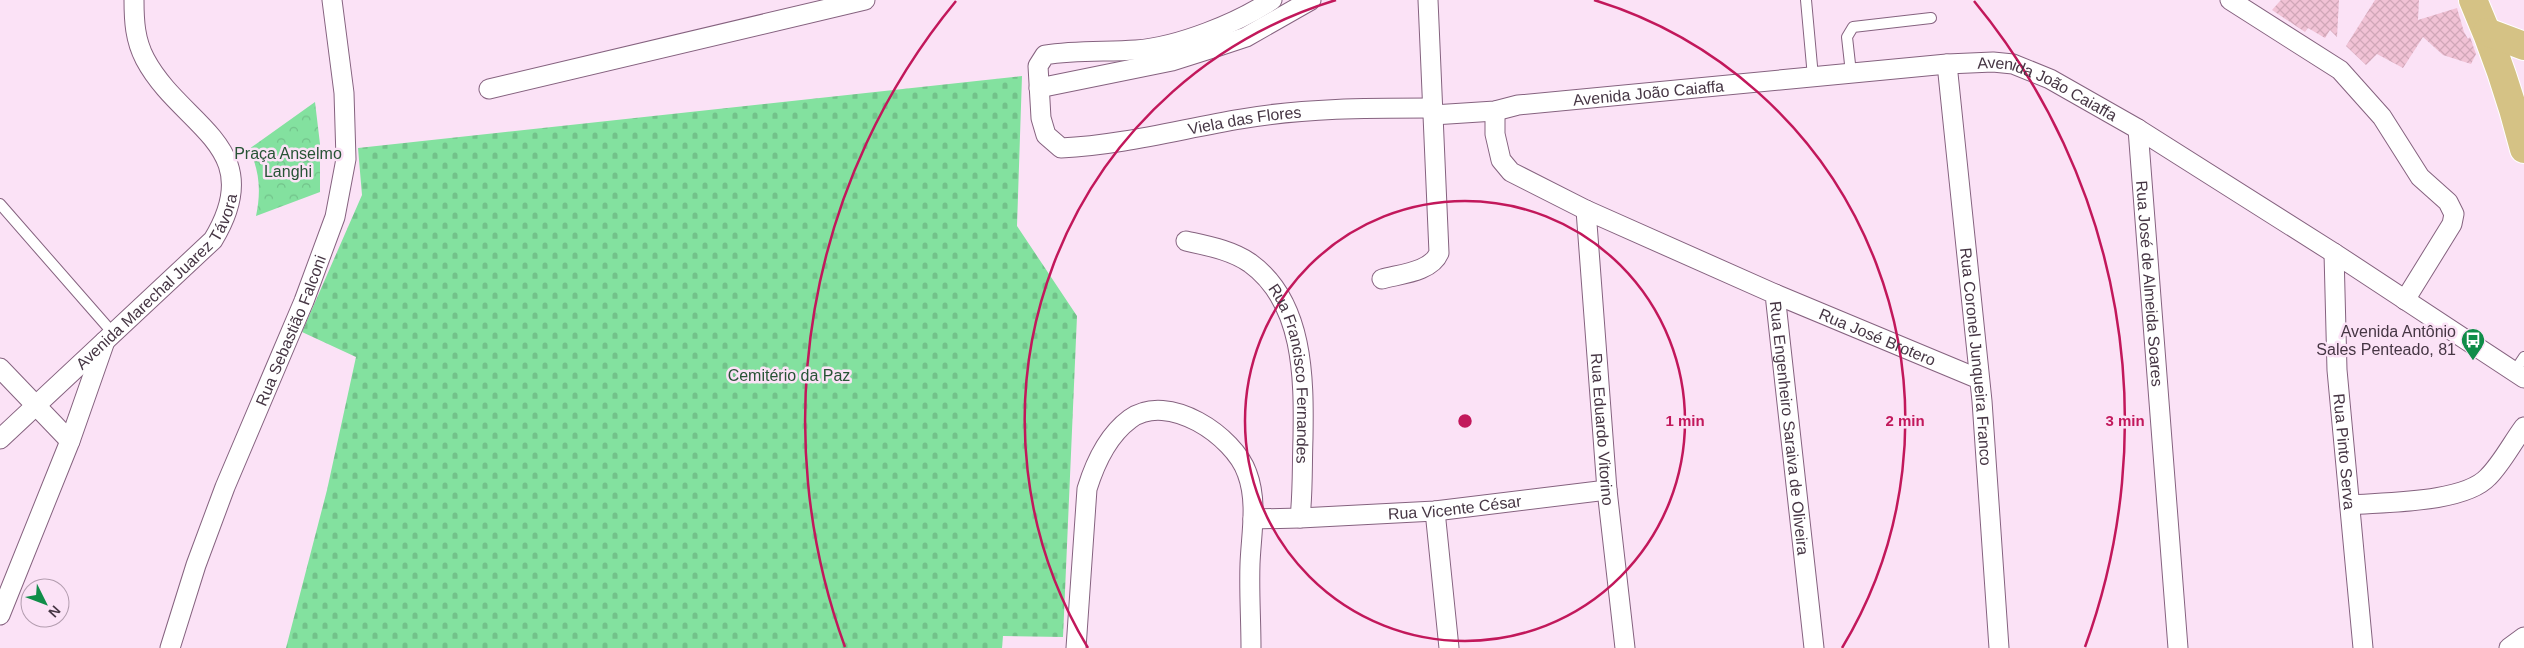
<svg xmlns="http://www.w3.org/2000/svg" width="2524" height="648" viewBox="0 0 2524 648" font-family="Arial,sans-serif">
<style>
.cemetery{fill:url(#cemetery-stones)}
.park{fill:url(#park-crowns)}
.building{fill:url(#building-cross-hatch)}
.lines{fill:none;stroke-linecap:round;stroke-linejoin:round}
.service-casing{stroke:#85627f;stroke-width:12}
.minor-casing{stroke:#85627f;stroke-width:21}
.primary-casing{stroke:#fff;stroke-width:30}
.service{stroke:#fff;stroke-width:10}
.minor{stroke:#fff;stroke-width:19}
.primary{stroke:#d5c285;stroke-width:28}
.ring{fill:none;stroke:#c2185b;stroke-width:2.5}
.labels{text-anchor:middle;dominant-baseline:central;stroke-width:5;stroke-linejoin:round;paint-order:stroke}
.street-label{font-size:16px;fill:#463644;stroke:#fbe2f6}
.park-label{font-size:16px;fill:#275335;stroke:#fbe2f6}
.poi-label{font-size:16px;fill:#463644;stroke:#fbe2f6;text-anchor:end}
.centre{fill:#c2185b;stroke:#fbe2f6;stroke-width:2.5}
.ring-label{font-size:15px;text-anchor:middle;font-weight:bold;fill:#c2185b;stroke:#fbe2f6;stroke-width:5;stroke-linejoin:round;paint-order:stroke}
</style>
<defs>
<pattern id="cemetery-stones" width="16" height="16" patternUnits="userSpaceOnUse" patternTransform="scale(1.25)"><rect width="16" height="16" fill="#83e19f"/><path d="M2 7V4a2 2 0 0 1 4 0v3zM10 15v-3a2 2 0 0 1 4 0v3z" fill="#72c28a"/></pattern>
<pattern id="park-crowns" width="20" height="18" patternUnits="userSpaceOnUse" patternTransform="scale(1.25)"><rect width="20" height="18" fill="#83e19f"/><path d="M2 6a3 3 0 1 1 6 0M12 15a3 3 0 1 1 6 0" fill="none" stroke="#72c28a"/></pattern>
<pattern id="building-cross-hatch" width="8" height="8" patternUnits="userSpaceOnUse" patternTransform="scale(1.25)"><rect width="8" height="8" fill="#f1c2d5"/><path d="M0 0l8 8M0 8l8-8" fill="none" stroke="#d0a7b8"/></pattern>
</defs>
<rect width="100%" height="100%" fill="#fbe2f6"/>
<!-- cemetery -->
<polygon class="cemetery" points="1022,76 1017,226 1077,316 1063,637 1003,636 1002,648 286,648 327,490 356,357 302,332 362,195 358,148"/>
<!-- park -->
<path class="park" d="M315,102L320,144V192L256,216C261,193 260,171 249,149Z"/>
<!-- building -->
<g class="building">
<polygon points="2281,0 2339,0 2337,37 2330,30 2325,38 2308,28 2305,32 2272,10"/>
<polygon points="2375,0 2419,0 2418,20 2457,8 2464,32 2468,39 2470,37 2476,54 2471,64 2443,55 2423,37 2403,68 2377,54 2366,65 2346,46"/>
</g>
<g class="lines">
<!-- service casing -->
<g class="service-casing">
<g id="service">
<polyline points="1806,0 1813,77"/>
<polyline points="1851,73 1847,37 1853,27 1931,18"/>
<polyline points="0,204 112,332"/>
<polyline points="2514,372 2524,357"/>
</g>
</g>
<!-- minor casing -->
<g class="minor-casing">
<g id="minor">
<path id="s1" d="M1272,0C1238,23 1178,47 1136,50C1106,52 1075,50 1045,55L1038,66L1041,118L1046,135L1061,148C1123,145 1181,129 1241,119C1304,108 1368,108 1431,108"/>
<path id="s2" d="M1428,0L1433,115L1495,111L1518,105L1947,64L1993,62L2013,64L2050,79L2138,129L2334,253L2524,378"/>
<polyline points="2230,0 2340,70 2382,117 2420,177 2448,202 2454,214 2452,224 2405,300"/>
<path id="s3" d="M1947,64L1982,401L1999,648"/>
<polyline points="1039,88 1172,61 1213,48 1246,37 1311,0"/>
<polyline points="489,89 865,0"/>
<path id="s4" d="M1495,111V134L1501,160L1511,172L1586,210L1775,294L1814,648"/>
<path id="s5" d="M2138,129L2178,648"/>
<path id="s6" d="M1586,210L1607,490L1625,648"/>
<path id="s7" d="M1186,241C1208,246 1231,250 1250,263C1304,302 1304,378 1303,438C1302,465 1303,491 1300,518L1253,519"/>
<path id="s8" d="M2334,253L2337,370L2363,648"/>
<path d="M1382,279C1400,274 1431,272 1439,253L1433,115"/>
<path id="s9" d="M1775,294L1979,379"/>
<polyline points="0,368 70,441"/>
<path id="s10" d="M0,439L213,240C270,146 181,127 145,59C135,40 134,21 134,0"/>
<path d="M2350,505C2385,502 2464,503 2488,477C2502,463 2512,443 2524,427"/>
<polyline points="1435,511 1449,648"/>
<path id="s11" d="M1300,518L1435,511L1607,490"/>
<polyline points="0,615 70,441 105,341"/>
<path id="s12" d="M170,648L196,565L225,487L304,301L335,217L346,159L344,93L332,0"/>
<path d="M1076,648L1087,489C1095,463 1107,436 1130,419C1168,391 1234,436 1247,473C1258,502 1251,535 1250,564C1249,592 1251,620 1251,648"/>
<polyline points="2509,648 2524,637"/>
</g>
</g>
<!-- primary casing -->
<g class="primary-casing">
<g id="primary">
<path d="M2473,0C2494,48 2511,98 2524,149"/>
<polyline points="2487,32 2524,46"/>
</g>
</g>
<!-- service -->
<use href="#service" class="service"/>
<!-- minor -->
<use href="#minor" class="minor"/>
<!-- primary -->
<use href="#primary" class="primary"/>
</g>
<!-- distance rings -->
<g class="ring">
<circle cx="1465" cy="421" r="220"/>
<path d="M1088 648A440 440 0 0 1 1336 0M1594 0A440 440 0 0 1 1842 648"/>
<path d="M845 647A660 660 0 0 1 956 1M1974 1A660 660 0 0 1 2085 647"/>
</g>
<!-- icons -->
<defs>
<g id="bus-pin" transform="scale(1.25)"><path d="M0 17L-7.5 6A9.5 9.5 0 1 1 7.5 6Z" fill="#108d49" stroke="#fbe2f6"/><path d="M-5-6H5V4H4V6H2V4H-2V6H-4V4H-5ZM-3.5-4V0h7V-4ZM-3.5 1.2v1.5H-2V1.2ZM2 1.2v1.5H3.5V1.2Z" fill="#fff"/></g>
</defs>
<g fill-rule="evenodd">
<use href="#bus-pin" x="2473" y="340"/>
</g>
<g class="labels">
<!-- street labels -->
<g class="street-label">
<text stroke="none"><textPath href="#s2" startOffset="332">Avenida João Caiaffa</textPath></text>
<text stroke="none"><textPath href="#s2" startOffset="738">Avenida João Caiaffa</textPath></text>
<text stroke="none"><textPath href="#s1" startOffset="526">Viela das Flores</textPath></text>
<text stroke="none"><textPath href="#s10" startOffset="224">Avenida Marechal Juarez Távora</textPath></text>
<text stroke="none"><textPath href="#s5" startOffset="155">Rua José de Almeida Soares</textPath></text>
<text stroke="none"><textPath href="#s12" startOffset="340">Rua Sebastião Falconi</textPath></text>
<text stroke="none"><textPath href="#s9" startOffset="111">Rua José Brotero</textPath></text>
<text stroke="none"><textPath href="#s3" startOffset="294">Rua Coronel Junqueira Franco</textPath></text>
<text stroke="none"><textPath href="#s7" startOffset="192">Rua Francisco Fernandes</textPath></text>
<text stroke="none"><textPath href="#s4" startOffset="491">Rua Engenheiro Saraiva de Oliveira</textPath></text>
<text stroke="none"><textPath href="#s6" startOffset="220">Rua Eduardo Vitorino</textPath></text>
<text stroke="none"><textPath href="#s8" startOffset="199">Rua Pinto Serva</textPath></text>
<text stroke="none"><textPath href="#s11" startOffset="155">Rua Vicente César</textPath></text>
</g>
<!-- park labels -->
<g class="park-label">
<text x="288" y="153">Praça Anselmo<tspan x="288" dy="18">Langhi</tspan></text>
<text x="789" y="375">Cemitério da Paz</text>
</g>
<!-- poi labels -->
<g class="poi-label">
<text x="2456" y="331">Avenida Antônio<tspan x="2456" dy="18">Sales Penteado, 81</tspan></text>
</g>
</g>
<circle cx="1465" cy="421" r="8" class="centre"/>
<g class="ring-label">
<text x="1685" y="426">1 min</text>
<text x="1905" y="426">2 min</text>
<text x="2125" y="426">3 min</text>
</g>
<!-- north arrow -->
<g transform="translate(45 603) rotate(132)"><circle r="24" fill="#fbe2f6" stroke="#b39daf"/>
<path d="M0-4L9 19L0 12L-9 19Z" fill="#108d49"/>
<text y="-8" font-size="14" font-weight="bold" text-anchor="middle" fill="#463644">N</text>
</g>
</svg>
